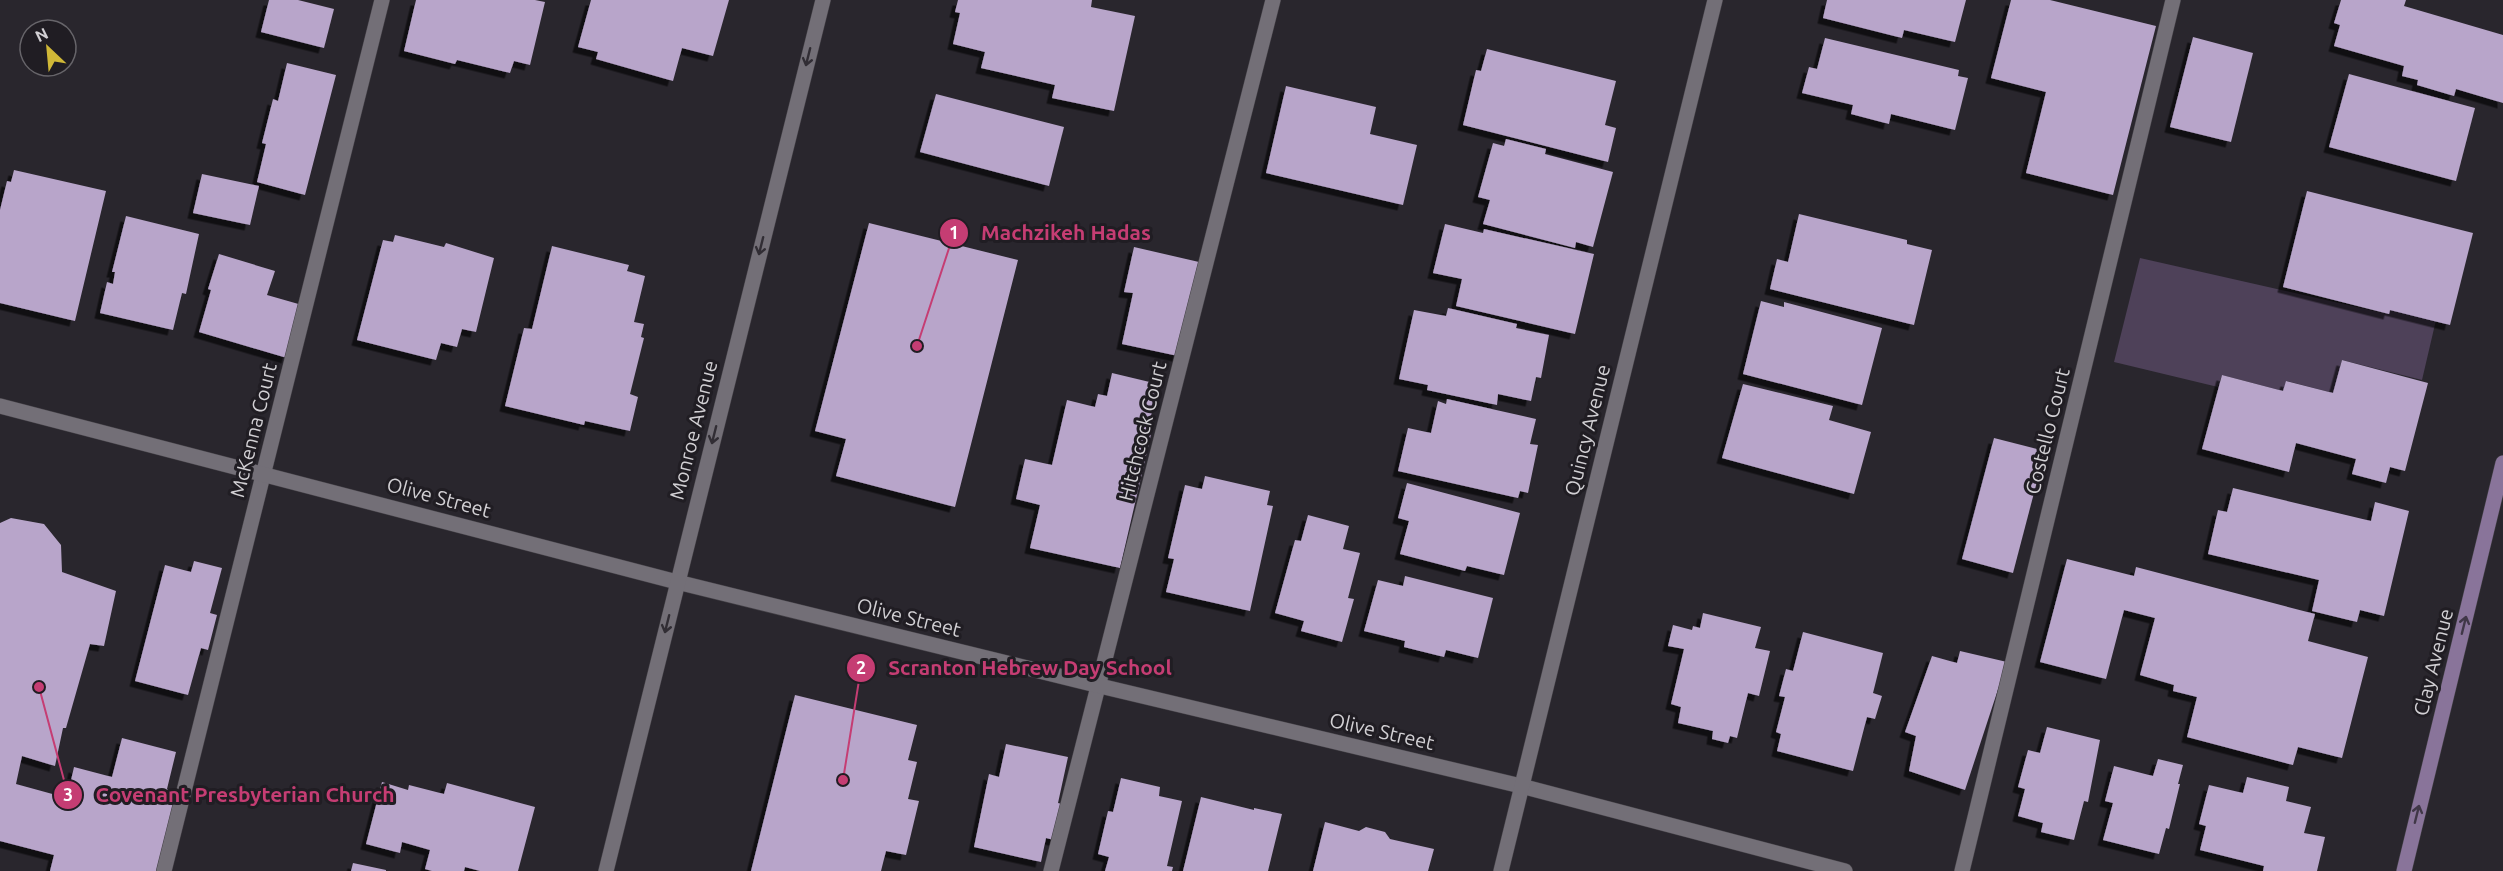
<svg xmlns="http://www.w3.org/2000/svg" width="2503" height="871" viewBox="0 0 2503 871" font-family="Ubuntu,sans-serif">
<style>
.green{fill:#4e4159}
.building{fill:#b8a5ca;filter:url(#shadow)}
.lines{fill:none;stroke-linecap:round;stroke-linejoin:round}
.lane-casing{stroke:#444147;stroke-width:16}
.street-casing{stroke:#444147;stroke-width:16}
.secondary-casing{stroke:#444147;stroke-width:16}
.lane{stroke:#736f77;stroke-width:15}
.street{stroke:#736f77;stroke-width:15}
.secondary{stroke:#89749a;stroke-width:15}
.oneway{stroke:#312d34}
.oneway2{stroke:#403747}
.labels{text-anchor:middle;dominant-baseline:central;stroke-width:6;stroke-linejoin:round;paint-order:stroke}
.street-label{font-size:20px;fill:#d2d0d4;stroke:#201d23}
.leader{fill:none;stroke:#c53d73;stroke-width:2}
.callout-dot{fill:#c53d73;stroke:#201d23;stroke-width:2}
.mark-label{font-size:18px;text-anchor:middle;font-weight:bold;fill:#fff}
.callout-label{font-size:21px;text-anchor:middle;font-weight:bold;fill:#c53d73;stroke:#201d23;stroke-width:6;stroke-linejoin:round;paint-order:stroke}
</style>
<defs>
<filter id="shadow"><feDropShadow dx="-5.5" dy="5.5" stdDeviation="0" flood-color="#0009"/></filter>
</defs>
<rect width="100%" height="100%" fill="#29262d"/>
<!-- green -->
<polygon class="green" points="2140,258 2388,314 2390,310 2436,320 2422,380 2342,360 2333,393 2287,381 2283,391 2222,375 2218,387 2114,362"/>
<!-- building -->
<g class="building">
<polygon points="269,0 298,0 334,9 324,48 261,32"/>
<polygon points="416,0 535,0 545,2 530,65 514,61 510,73 457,60 455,64 404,51"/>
<polygon points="591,0 729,0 713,56 682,48 673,81 596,59 598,52 578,47"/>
<polygon points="958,0 1092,0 1091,7 1135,16 1114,111 1052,98 1055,85 981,68 985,52 953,44 960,13 955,12"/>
<polygon points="1827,0 1966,0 1955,42 1904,30 1902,38 1823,18"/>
<polygon points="2011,0 2050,0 2156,26 2113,195 2026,173 2046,92 1991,78"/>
<polygon points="2341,0 2406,0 2404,6 2503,35 2503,103 2456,89 2454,96 2417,85 2418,80 2402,76 2404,66 2334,46 2340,25 2334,23"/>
<polygon points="2193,37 2253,53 2231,142 2170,127"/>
<polygon points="1825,38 1959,70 1958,76 1968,78 1955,130 1891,114 1889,124 1851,114 1853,105 1802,93 1809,67 1817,69"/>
<polygon points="1487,49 1616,81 1605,125 1616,128 1608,162 1463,125 1476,70 1481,71"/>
<polygon points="287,63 336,75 305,195 257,182 266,144 262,143 273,99 278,101"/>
<polygon points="2349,74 2475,108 2456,181 2329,147"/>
<polygon points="1286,86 1376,107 1370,134 1417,145 1403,205 1266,173"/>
<polygon points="936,94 1064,127 1049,186 920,152"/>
<polygon points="1506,139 1546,149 1545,154 1613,172 1593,247 1576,242 1575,248 1483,224 1490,200 1478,197 1493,143 1504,146"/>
<polygon points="14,170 106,191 75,321 0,303 0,210 7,181 11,182"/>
<polygon points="202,174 259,186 250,225 193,213"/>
<polygon points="2307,191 2473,233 2450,325 2390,310 2389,314 2283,287"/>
<polygon points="1799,214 1907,240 1907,244 1932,250 1914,325 1770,289 1777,259 1788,262"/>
<polygon points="126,216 199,234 186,294 182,293 173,330 100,313 107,282 113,284 115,272 112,272"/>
<polygon points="869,223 1018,260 955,507 836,476 846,439 815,431"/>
<polygon points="1445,224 1483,233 1484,229 1594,254 1575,334 1456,306 1462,279 1433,273"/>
<polygon points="395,235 444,247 446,243 494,258 476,332 462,329 457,347 441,343 436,360 357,340 383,240 393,242"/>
<polygon points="552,246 629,265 627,271 645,276 634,322 644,324 641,337 644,338 630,394 638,397 630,431 585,421 584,425 505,406 524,328 532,329"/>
<polygon points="1134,247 1199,262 1178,356 1122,344 1133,293 1124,292"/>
<polygon points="219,254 275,271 267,295 302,305 287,358 199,332 211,290 208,289"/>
<polygon points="1761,301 1784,307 1784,302 1882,328 1862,405 1743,374"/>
<polygon points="1448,308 1517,324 1516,328 1549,335 1541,378 1536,377 1531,401 1498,394 1497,405 1427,390 1428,385 1399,379 1414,310 1446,316"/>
<polygon points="2342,360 2428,383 2405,471 2390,467 2386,483 2352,474 2356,459 2296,443 2289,472 2202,449 2222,375 2283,391 2286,381 2333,393"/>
<polygon points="1112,373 1158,384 1151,416 1155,417 1120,568 1030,548 1040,505 1016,499 1025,459 1052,465 1067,400 1095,407 1098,394 1107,396"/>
<polygon points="1743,384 1833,406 1829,420 1871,432 1854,494 1722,458"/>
<polygon points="1447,399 1536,419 1530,444 1538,445 1528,493 1520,491 1518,498 1398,471 1408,428 1431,433 1438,401 1446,404"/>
<polygon points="1994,438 2045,451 2013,573 1962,559"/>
<polygon points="1205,476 1270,491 1267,505 1273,506 1250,611 1166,592 1174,559 1168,558 1185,485 1202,489"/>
<polygon points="1407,483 1520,513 1504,575 1467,566 1465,571 1400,554 1409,521 1398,518"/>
<polygon points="2233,488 2371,521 2375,502 2409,511 2384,616 2360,610 2357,622 2312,611 2319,580 2208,554 2218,510 2227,512"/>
<polygon points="1308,515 1349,526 1343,549 1360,553 1348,598 1354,599 1342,642 1301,631 1304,621 1275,613 1295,540 1301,541"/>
<polygon points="11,518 44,524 61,545 62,572 116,591 104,646 90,644 66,728 63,728 55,766 22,756 16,784 67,798 74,767 112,777 122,738 176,752 167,789 177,793 158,871 50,871 54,855 0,841 0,523"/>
<polygon points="2067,559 2134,576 2136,567 2315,614 2308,641 2368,657 2342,758 2298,747 2293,765 2187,737 2197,697 2173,691 2174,685 2140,675 2155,618 2124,610 2106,679 2040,662"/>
<polygon points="194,561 222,568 210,613 217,615 208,650 201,648 188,695 135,681 165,565 191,572"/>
<polygon points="1405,576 1493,598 1478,658 1446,650 1444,657 1404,647 1405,641 1364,631 1378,580 1403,586"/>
<polygon points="1703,613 1761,627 1755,648 1770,651 1759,696 1748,693 1737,738 1730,736 1728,743 1712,739 1713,731 1678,723 1681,707 1671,704 1684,649 1668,646 1673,625 1692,630 1693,626 1700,628"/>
<polygon points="1803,632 1883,653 1873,693 1882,696 1875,719 1867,717 1853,771 1777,751 1781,734 1776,732 1785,697 1779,696 1786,669 1793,671"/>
<polygon points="1960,651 2007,662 1965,790 1909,771 1916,736 1905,732 1932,656 1957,663"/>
<polygon points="795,695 917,725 908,760 917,762 908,799 919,801 906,855 886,851 881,871 751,871"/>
<polygon points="2047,727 2100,740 2088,802 2084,801 2074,840 2041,832 2043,823 2018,816 2025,789 2018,787 2028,750 2040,753"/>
<polygon points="1006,744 1068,757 1058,803 1066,805 1058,841 1046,838 1041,862 974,847 989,774 999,777"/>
<polygon points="2158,759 2183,765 2178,784 2180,784 2169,829 2166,828 2159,854 2103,840 2113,803 2105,801 2114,766 2153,776"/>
<polygon points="2247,777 2289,787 2286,801 2311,807 2304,833 2325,837 2317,871 2263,871 2264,866 2200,850 2206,826 2199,824 2209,785 2243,793"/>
<polygon points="1121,778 1160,787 1159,796 1182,801 1167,866 1173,867 1172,871 1105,871 1109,857 1098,854 1108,811 1113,812"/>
<polygon points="382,782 408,790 409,785 444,794 447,783 535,807 518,871 480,871 465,867 464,871 432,871 425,869 430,850 402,842 400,853 366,844"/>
<polygon points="1201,797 1254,810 1254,808 1282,814 1268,871 1183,871"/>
<polygon points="1325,822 1359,831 1366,827 1385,832 1390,839 1434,849 1428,871 1313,871"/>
<polygon points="353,863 386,870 386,871 351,871"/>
</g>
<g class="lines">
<!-- lane casing -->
<g class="lane-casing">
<g id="lane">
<polyline points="164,871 382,0"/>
<polyline points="1051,871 1273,0"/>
<polyline points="1962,871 2173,0"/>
</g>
</g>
<!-- street casing -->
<g class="street-casing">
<g id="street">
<polyline points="0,406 677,582 1100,686 1521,786 1845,871"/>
<polyline points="606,871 823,0"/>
<polyline points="1501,871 1715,0"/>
</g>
</g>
<!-- secondary casing -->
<g class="secondary-casing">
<polyline id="secondary" points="2404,871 2503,463"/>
</g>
<!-- lane -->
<use href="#lane" class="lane"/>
<!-- street -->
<use href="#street" class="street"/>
<!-- secondary -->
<use href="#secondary" class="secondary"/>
</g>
<!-- one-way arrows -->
<defs><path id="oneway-shaft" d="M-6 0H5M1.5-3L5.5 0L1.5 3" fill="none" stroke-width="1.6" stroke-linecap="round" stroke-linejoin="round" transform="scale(1.5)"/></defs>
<g class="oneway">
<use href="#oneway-shaft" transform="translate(808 57) rotate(104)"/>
<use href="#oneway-shaft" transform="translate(761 246) rotate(104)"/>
<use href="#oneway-shaft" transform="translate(714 435) rotate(104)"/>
<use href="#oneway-shaft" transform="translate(667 624) rotate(104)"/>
</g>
<g class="oneway2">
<use href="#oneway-shaft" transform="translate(2464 625) rotate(-76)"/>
<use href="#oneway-shaft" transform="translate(2417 814) rotate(-76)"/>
</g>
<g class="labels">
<!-- street labels -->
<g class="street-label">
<text transform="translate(253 430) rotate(-76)">McKenna Court</text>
<text transform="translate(693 430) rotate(-76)">Monroe Avenue</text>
<text transform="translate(1587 430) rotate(-76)">Quincy Avenue</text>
<text transform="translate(1142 431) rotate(-76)">Hitchcock Court</text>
<text transform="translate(2047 431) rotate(-76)">Costello Court</text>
<text transform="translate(439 497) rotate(15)">Olive Street</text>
<text transform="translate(909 617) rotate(14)">Olive Street</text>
<text transform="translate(2433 662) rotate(-76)">Clay Avenue</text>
<text transform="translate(1382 731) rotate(13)">Olive Street</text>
</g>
</g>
<!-- callouts -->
<path class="leader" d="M917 346L954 233M843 780L861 668M39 687L68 795"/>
<g class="callout-dot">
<circle cx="917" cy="346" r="6"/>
<circle cx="843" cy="780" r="6"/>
<circle cx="39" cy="687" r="6"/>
<circle cx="954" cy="233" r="15"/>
<circle cx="861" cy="668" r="15"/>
<circle cx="68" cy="795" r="15"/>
</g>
<g class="mark-label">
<text x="954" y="239">1</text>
<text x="861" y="674">2</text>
<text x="68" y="801">3</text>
</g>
<g class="callout-label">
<text x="1066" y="240">Machzikeh Hadas</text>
<text x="1030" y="675">Scranton Hebrew Day School</text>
<text x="245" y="802">Covenant Presbyterian Church</text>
</g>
<!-- north arrow -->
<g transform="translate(48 48) rotate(334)"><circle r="28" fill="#201d23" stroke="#67656a" stroke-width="1.5"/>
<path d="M0-4.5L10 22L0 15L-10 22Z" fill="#d0b837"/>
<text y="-9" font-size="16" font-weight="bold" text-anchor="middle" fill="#d2d0d4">N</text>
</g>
</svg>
